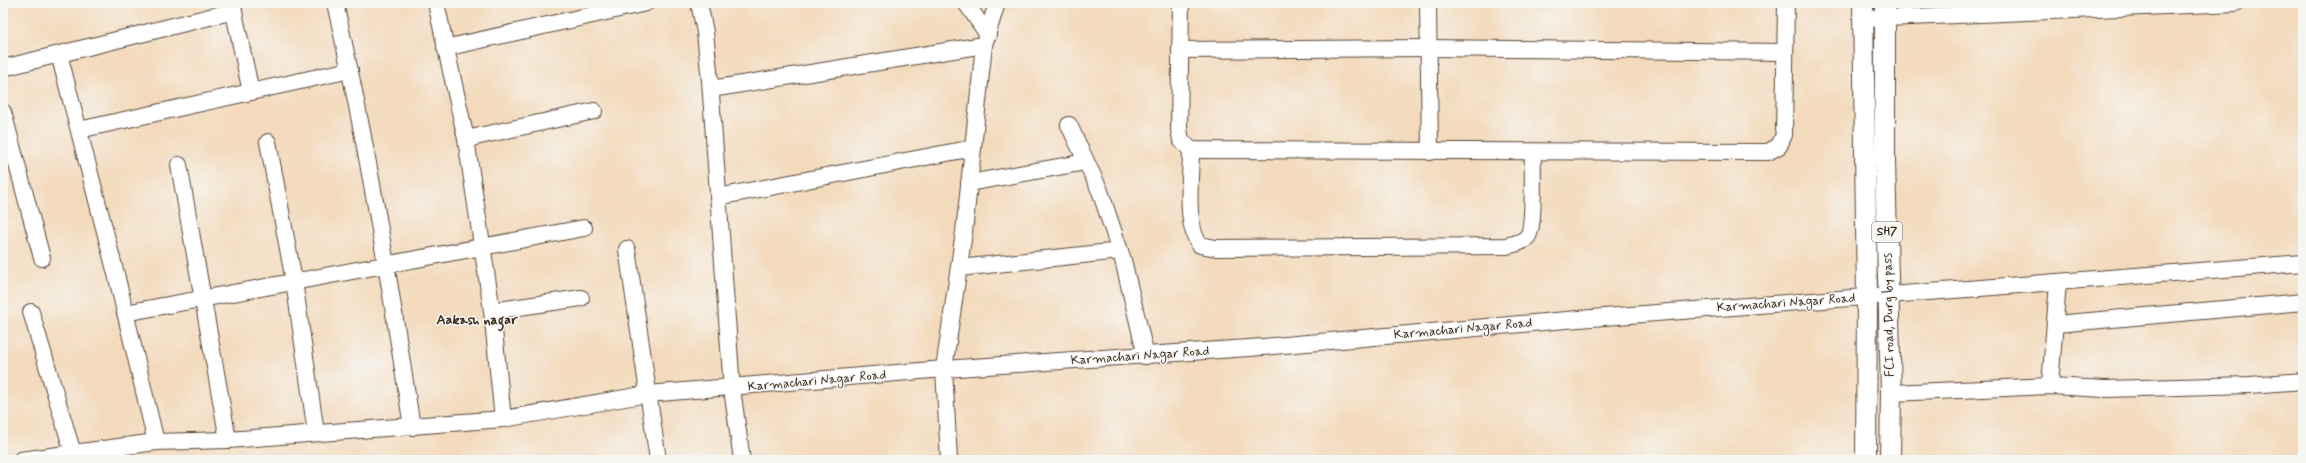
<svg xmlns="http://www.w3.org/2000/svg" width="2306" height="463" viewBox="0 0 2306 463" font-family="Mynerve,sans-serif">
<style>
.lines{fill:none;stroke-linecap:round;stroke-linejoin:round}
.minor-casing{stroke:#574436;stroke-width:18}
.major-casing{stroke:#574436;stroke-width:22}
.minor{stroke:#fff;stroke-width:16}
.major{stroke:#fff;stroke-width:20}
.labels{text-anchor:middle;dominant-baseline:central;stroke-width:3;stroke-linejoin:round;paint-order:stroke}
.shield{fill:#f6f6f2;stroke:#73675e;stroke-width:1}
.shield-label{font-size:12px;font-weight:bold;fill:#3b2a1e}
.street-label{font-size:13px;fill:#3b2a1e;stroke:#f6f6f2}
.neighbourhood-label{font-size:14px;font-weight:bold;fill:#3b2a1e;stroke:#f6f6f2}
</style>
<rect width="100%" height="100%" fill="#f6f6f2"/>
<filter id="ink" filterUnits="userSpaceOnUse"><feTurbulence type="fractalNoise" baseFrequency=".025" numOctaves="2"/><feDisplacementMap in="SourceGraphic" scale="8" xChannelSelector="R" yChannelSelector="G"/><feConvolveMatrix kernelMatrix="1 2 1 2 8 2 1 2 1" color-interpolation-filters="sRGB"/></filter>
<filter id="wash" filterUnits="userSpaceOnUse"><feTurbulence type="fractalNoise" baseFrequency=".012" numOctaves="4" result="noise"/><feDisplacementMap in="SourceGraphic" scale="16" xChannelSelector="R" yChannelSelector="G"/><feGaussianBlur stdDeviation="0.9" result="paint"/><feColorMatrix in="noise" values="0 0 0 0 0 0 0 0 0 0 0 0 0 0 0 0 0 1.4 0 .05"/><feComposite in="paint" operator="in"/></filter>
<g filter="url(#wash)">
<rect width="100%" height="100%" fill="#f3dabc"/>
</g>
<g filter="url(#ink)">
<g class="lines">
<!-- minor casing -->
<g class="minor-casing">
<g id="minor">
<polyline points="232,3 251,92"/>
<path d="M335,3C367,143 390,284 412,427"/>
<polyline points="436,3 466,139 492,311 503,419"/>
<polyline points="699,3 705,32 710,81 732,389 742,460"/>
<polyline points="966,3 988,35"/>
<polyline points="1181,3 1179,129 1181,140 1191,150 1768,152 1779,146 1784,135 1786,3"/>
<polyline points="1428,3 1430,152"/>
<polyline points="1863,19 2236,3"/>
<polyline points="445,48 646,3"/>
<polyline points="1180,50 1429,48 1785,52"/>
<polyline points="59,54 116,274 156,442"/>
<polyline points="3,68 234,11"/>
<polyline points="711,89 984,45"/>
<polyline points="3,112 42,258"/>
<polyline points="1069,125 1100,191 1123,260 1146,356"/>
<polyline points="79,130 350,70"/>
<polyline points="466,139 594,111"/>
<polyline points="268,142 294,281 316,433"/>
<path d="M1191,150C1191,177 1184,224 1200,245L1216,248L1506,246C1514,244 1523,243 1528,236C1535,224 1532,168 1533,152"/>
<polyline points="179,165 228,440"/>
<polyline points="969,183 1086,162"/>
<polyline points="718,197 973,148"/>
<polyline points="627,249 658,460"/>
<polyline points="959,268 1120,251"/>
<polyline points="492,311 581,298"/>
<polyline points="31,312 73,453"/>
<polyline points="125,313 584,228"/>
<polyline points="2056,324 2303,302"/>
<polyline points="2050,386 2058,282"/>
<polyline points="1891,393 2050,386 2105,389 2250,385 2303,381"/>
<polyline points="21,460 156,442 228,440 503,419 648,394 944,369 1263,347 1566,320 2303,263"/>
<polyline points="949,460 944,369 964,232 984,45 997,3"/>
</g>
</g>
<!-- major casing -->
<g class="major-casing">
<g id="major">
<polyline points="1863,3 1867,297 1866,460"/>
<polyline points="1885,3 1885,161 1891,393 1890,460"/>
</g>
</g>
<!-- minor -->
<use href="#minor" class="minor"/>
<!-- major -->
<use href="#major" class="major"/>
</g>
</g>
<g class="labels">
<!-- shield labels -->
<rect class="shield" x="1872" y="222" width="30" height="20" rx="3"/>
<g class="shield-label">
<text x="1887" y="232">SH7</text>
</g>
<!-- street labels -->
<g class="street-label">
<text transform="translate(1786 303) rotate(-4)">Karmachari Nagar Road</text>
<text transform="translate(1889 315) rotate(-91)">FCI road, Durg by pass</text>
<text transform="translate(1463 329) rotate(-5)">Karmachari Nagar Road</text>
<text transform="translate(1140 356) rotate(-4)">Karmachari Nagar Road</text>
<text transform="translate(817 381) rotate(-5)">Karmachari Nagar Road</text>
</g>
<!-- neighbourhood labels -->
<g class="neighbourhood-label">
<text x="477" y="320">Aakash nagar</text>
</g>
</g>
<!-- margin -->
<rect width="2306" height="463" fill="none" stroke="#f6f6f2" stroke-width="16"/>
</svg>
